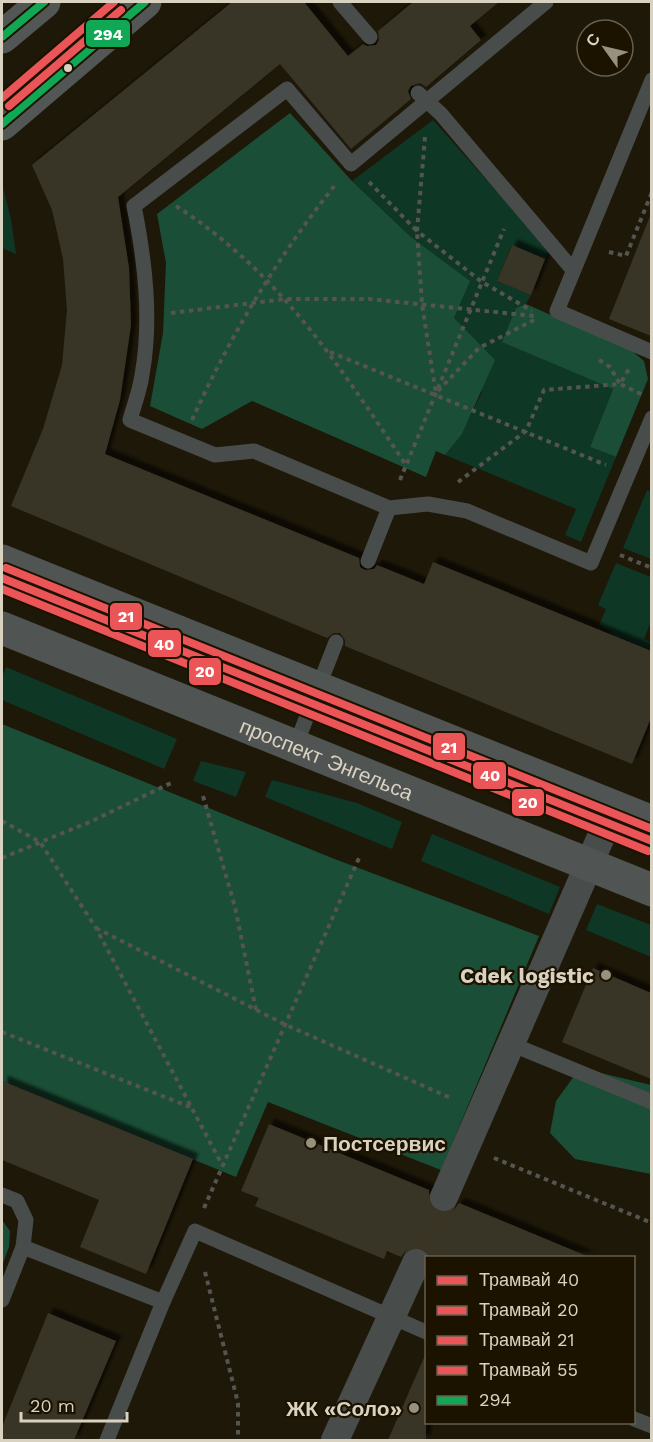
<svg xmlns="http://www.w3.org/2000/svg" width="653" height="1442" viewBox="0 0 653 1442" font-family="'Work Sans',sans-serif">
<style>
.green{fill:#0e3725}
.forest{fill:#1a4e36}
.building{fill:#393426;filter:url(#shadow)}
.lines{fill:none;stroke-linecap:round;stroke-linejoin:round}
.street-tunnel{stroke:#3a3424;stroke-width:28;stroke-dasharray:28 14;stroke-linecap:butt}
.path{stroke:#545551;stroke-width:4;stroke-dasharray:4.5 4.5;stroke-linecap:butt}
.lane{stroke:#484c4b;stroke-width:15}
.street{stroke:#484c4b;stroke-width:28}
.secondary{stroke:#525756;stroke-width:33}
.primary{stroke:#505452;stroke-width:33}
.bus-1-casing{stroke:#1b1300;stroke-width:12}
.bus-1{stroke:#10a855;stroke-width:8}
.tram-1-casing{stroke:#1b1300;stroke-width:12}
.tram-2-casing{stroke:#1b1300;stroke-width:12}
.tram-3-casing{stroke:#1b1300;stroke-width:12}
.tram-4-casing{stroke:#1b1300;stroke-width:12}
.tram-1{stroke:#eb5557;stroke-width:8}
.tram-2{stroke:#eb5557;stroke-width:8}
.tram-3{stroke:#eb5557;stroke-width:8}
.tram-4{stroke:#eb5557;stroke-width:8}
.bus-dot{fill:#d9d2c1;stroke:#1b1300;stroke-width:2}
.poi-dot{fill:#989180;stroke:#1b1300;stroke-width:2}
.labels{text-anchor:middle;dominant-baseline:central;stroke-width:4.5;stroke-linejoin:round;paint-order:stroke}
.street-label{font-size:21px;fill:#d9d2c1;stroke:#1b1300}
.poi-label{font-size:21px;font-weight:bold;fill:#d9d2c1;stroke:#1b1300;text-anchor:end}
.line-badge{stroke:#1b1300;stroke-width:2}
.badge-label{font-size:16px;text-anchor:middle;font-weight:bold;fill:#fff}
</style>
<defs>
<filter id="shadow"><feDropShadow dx="5.5" dy="-5.5" stdDeviation="1.5" flood-color="#0009"/></filter>
</defs>
<rect width="100%" height="100%" fill="#1e1808"/>
<!-- green -->
<g class="green">
<polygon points="433,120 549,250 545,259 511,246 497,281 531,295 526,304 516,309 613,389 590,447 616,457 581,542 565,535 576,509 445,455 462,433 482,392 454,318 469,281 411,237 352,181"/>
<polygon points="2,184 11,219 16,254 2,248"/>
<polygon points="647,490 651,492 651,559 623,548"/>
<polygon points="616,563 651,577 651,621 644,639 651,642 651,650 643,670 602,653 611,631 599,625 606,609 598,605"/>
<polygon points="6,667 177,739 164,769 2,700 2,677"/>
<polygon points="201,761 246,772 236,797 193,781"/>
<polygon points="272,780 357,803 402,822 392,849 265,797"/>
<polygon points="432,834 560,887 549,914 421,861"/>
<polygon points="597,904 651,925 651,957 586,930"/>
</g>
<!-- forest -->
<g class="forest">
<polygon points="290,113 352,181 411,237 470,281 454,318 495,360 462,434 445,455 436,451 426,477 252,401 202,429 150,406 163,333 166,263 157,214"/>
<polygon points="526,304 632,351 644,361 648,379 616,457 590,447 613,389 502,342 516,308"/>
<polygon points="2,724 332,858 539,936 441,1170 268,1102 236,1177 2,1081"/>
<polygon points="580,1068 651,1085 651,1174 575,1159 550,1133 556,1101"/>
<polygon points="2,1220 10,1231 9,1247 2,1266"/>
</g>
<!-- building -->
<g class="building">
<polygon points="232,2 304,2 348,56 363,44 367,46 376,45 379,40 378,31 413,2 499,2 470,26 481,40 426,87 420,83 411,86 408,91 411,99 351,149 280,64 118,197 129,268 131,325 120,400 105,454 359,558 360,567 365,570 374,569 377,565 424,584 433,562 651,651 651,718 632,764 345,646 345,640 340,633 334,633 327,638 11,506 43,429 62,365 67,310 63,259 52,210 32,165"/>
<polygon points="650,216 651,216 651,336 609,319"/>
<polygon points="512,245 545,259 531,295 497,281"/>
<polygon points="593,968 651,993 651,1079 562,1042"/>
<polygon points="2,1081 193,1159 146,1274 80,1247 99,1200 2,1160"/>
<polygon points="269,1124 429,1190 430,1206 438,1212 453,1211 459,1203 589,1257 431,1257 423,1248 415,1247 407,1249 401,1257 387,1251 384,1259 255,1206 259,1198 241,1191"/>
<polygon points="48,1313 116,1341 74,1440 2,1440 2,1427"/>
<polygon points="426,1353 426,1440 388,1440"/>
</g>
<g class="lines">
<!-- street-tunnel -->
<polyline class="street-tunnel" points="416,1263 444,1197"/>
<!-- path -->
<g class="path">
<polyline points="425,137 417,231 482,282 532,311"/>
<polyline points="369,182 417,231 422,304 436,394"/>
<path d="M176,206C280,273 338,364 406,465"/>
<polyline points="609,252 626,256 652,192"/>
<polyline points="171,313 285,299 369,299 534,316"/>
<polyline points="330,352 606,465"/>
<polyline points="599,360 610,367 620,384 629,369"/>
<polyline points="438,391 479,348 534,320"/>
<path d="M192,420C230,336 278,256 336,184"/>
<polyline points="400,480 504,229"/>
<polyline points="458,482 526,431 544,390 620,384 643,395"/>
<polyline points="620,555 652,568"/>
<polyline points="203,796 235,907 256,1010"/>
<polyline points="2,821 40,842 96,928 221,1163"/>
<polyline points="2,858 92,821 171,783"/>
<polyline points="96,928 284,1024 453,1099"/>
<polyline points="2,1032 190,1107"/>
<polyline points="494,1158 652,1223"/>
<polyline points="204,1208 359,858"/>
<polyline points="205,1272 238,1403 238,1440"/>
</g>
<!-- lane -->
<g class="lane">
<polyline points="340,2 370,37"/>
<path d="M546,2L351,164L287,89L134,206C145,261 152,319 142,375C140,390 134,405 130,420L215,455L254,451L389,508L428,504L467,511L591,563L652,418"/>
<polyline points="652,80 557,311 652,352"/>
<polyline points="418,93 441,114 573,270"/>
<polyline points="368,561 389,508"/>
<polyline points="295,747 336,642"/>
<polyline points="511,1044 652,1102"/>
<polyline points="2,1195 17,1201 26,1220 23,1247"/>
<polyline points="2,1300 23,1247 163,1302"/>
<polyline points="634,1419 652,1426"/>
<polyline points="107,1440 163,1302 195,1231 426,1332"/>
</g>
<!-- street -->
<g class="street">
<polyline points="444,1197 614,807"/>
<polyline points="335,1440 416,1263"/>
</g>
<!-- secondary -->
<g class="secondary">
<polyline points="2,37 44,2"/>
<polyline points="2,124 145,2"/>
</g>
<!-- primary -->
<g class="primary">
<polyline points="2,561 652,822"/>
<path id="s1" d="M2,628L652,890"/>
</g>
<!-- bus-1 casing -->
<g class="bus-1-casing">
<g id="bus-1">
<polyline points="2,37 44,2"/>
<polyline points="2,124 145,2"/>
</g>
</g>
<!-- bus-1 -->
<use href="#bus-1" class="bus-1"/>
<!-- tram-1 casing -->
<g class="tram-1-casing">
<g id="tram-1">
<polyline points="2,98 114,2"/>
<polyline points="2,578 652,841"/>
</g>
</g>
<!-- tram-2 casing -->
<g class="tram-2-casing">
<polyline id="tram-2" points="2,589 648,851"/>
</g>
<!-- tram-3 casing -->
<g class="tram-3-casing">
<polyline id="tram-3" points="6,568 652,829"/>
</g>
<!-- tram-4 casing -->
<g class="tram-4-casing">
<polyline id="tram-4" points="9,106 121,10"/>
</g>
<!-- tram-1 -->
<use href="#tram-1" class="tram-1"/>
<!-- tram-2 -->
<use href="#tram-2" class="tram-2"/>
<!-- tram-3 -->
<use href="#tram-3" class="tram-3"/>
<!-- tram-4 -->
<use href="#tram-4" class="tram-4"/>
</g>
<!-- markers -->
<circle class="bus-dot" cx="68" cy="68" r="5"/>
<g class="poi-dot">
<circle cx="606" cy="975" r="6"/>
<circle cx="311" cy="1143" r="6"/>
<circle cx="414" cy="1408" r="6"/>
</g>
<g class="labels">
<!-- street labels -->
<g class="street-label">
<text stroke="none"><textPath href="#s1" startOffset="350">проспект Энгельса</textPath></text>
</g>
<!-- poi labels -->
<g class="poi-label">
<text x="594" y="975">Cdek logistic</text>
<text x="323" y="1143" text-anchor="start">Постсервис</text>
<text x="402" y="1408">ЖК «Соло»</text>
</g>
</g>
<g class="line-badge">
<rect x="85" y="19" width="46" height="29" rx="6" fill="#10a855"/>
<rect x="109" y="602" width="34" height="29" rx="6" fill="#eb5557"/>
<rect x="147" y="629" width="35" height="29" rx="6" fill="#eb5557"/>
<rect x="188" y="657" width="34" height="29" rx="6" fill="#eb5557"/>
<rect x="432" y="732" width="34" height="29" rx="6" fill="#eb5557"/>
<rect x="472" y="761" width="35" height="29" rx="6" fill="#eb5557"/>
<rect x="511" y="788" width="34" height="29" rx="6" fill="#eb5557"/>
</g>
<g class="badge-label">
<text x="108" y="40">294</text>
<text x="126" y="622">21</text>
<text x="164" y="650">40</text>
<text x="205" y="677">20</text>
<text x="449" y="753">21</text>
<text x="490" y="781">40</text>
<text x="528" y="808">20</text>
</g>
<!-- border -->
<rect width="653" height="1442" fill="none" stroke="#d9d2c1" stroke-width="6"/>
<!-- legend -->
<rect x="425" y="1256" width="210" height="168" fill="#1b1300" stroke="#675f4d" stroke-width="1.5"/>
<rect x="437" y="1276" width="30" height="9" fill="#eb5557" stroke="#675f4d" stroke-width="1.5"/>
<text x="479" y="1286" font-size="18" fill="#d9d2c1">Трамвай 40</text>
<rect x="437" y="1306" width="30" height="9" fill="#eb5557" stroke="#675f4d" stroke-width="1.5"/>
<text x="479" y="1316" font-size="18" fill="#d9d2c1">Трамвай 20</text>
<rect x="437" y="1336" width="30" height="9" fill="#eb5557" stroke="#675f4d" stroke-width="1.5"/>
<text x="479" y="1346" font-size="18" fill="#d9d2c1">Трамвай 21</text>
<rect x="437" y="1366" width="30" height="9" fill="#eb5557" stroke="#675f4d" stroke-width="1.5"/>
<text x="479" y="1376" font-size="18" fill="#d9d2c1">Трамвай 55</text>
<rect x="437" y="1396" width="30" height="9" fill="#10a855" stroke="#675f4d" stroke-width="1.5"/>
<text x="479" y="1406" font-size="18" fill="#d9d2c1">294</text>
<!-- north arrow -->
<g transform="translate(605 48) rotate(304)"><circle r="28" fill="#1b1300" stroke="#675f4d" stroke-width="1.5"/>
<path d="M0-4.5L10 22L0 15L-10 22Z" fill="#989180"/>
<text y="-9" font-size="16" font-weight="bold" text-anchor="middle" fill="#d9d2c1">С</text>
</g>
<!-- scale -->
<path d="M21 1412v9h106v-9" fill="none" stroke="#d9d2c1" stroke-width="3"/>
<text x="30" y="1412" font-size="18" fill="#d9d2c1" stroke="#1b1300" stroke-width="4.5" paint-order="stroke">20 m</text>
</svg>
